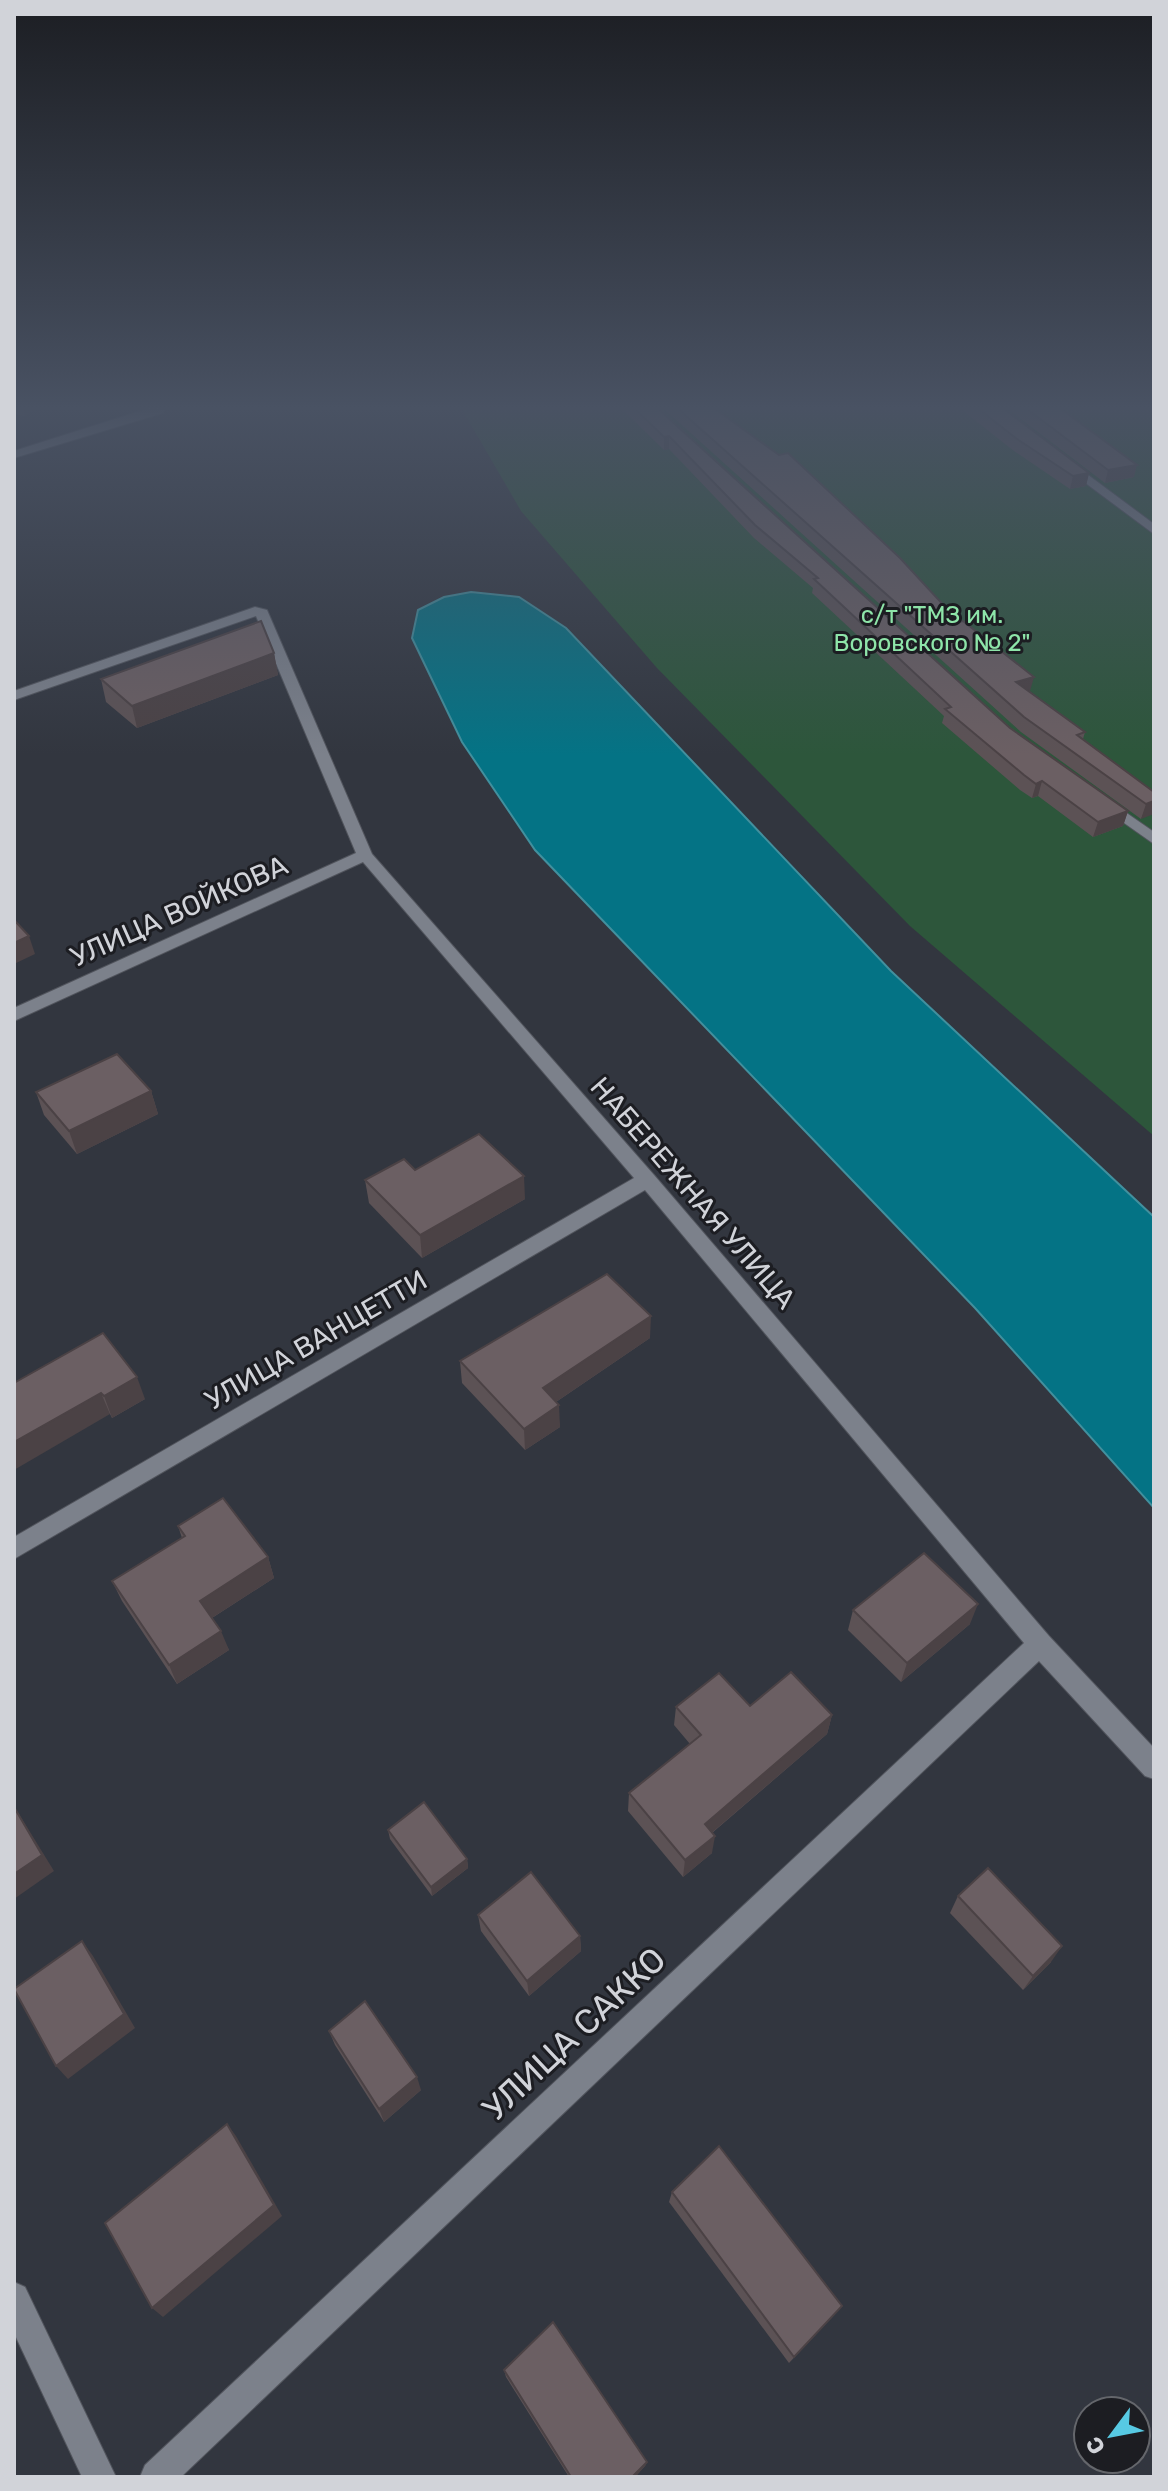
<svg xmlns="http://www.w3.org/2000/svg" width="1168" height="2491" viewBox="0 0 1168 2491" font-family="Rubik,sans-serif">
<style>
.green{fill:#2d563b}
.water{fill:#047385;stroke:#42909e;stroke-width:2}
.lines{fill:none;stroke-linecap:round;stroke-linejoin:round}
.minor-casing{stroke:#51545c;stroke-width:2}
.minor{fill:#7c818b;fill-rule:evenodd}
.wall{fill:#5c5255}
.shaded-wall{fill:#4b4245}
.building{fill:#6b5f63;stroke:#4b4245;stroke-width:2}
.labels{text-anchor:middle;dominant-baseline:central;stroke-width:6;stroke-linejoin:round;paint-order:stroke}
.far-park-label{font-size:24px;fill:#8ee5a9;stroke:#1c1d22}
.street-label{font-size:28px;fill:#d1d3d9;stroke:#1c1d22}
.near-street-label{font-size:34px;fill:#d1d3d9;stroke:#1c1d22}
</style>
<rect width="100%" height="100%" fill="#32363f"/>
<!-- green -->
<polygon class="green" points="460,406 1154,406 1154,1136 910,926 657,668 521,511"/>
<!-- water -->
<polygon class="water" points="471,592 519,597 566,628 891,971 1154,1217 1154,1508 975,1308 535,850 462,742 412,638 418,610 444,597"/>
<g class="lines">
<!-- minor casing -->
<g class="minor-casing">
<g id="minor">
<polygon points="156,406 166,406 163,413 14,458 14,451"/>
<polygon points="1064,463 1072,463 1154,524 1154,534 1064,467"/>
<polygon points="255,607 267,610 372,854 654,1175 1049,1636 1154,1748 1154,1779 1145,1776 1039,1661 181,2477 140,2477 145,2465 1024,1643 645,1190 14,1559 14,1537 634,1178 363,862 14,1021 14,1008 356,853 256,616 14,700 14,691"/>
<polygon points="1105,798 1154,832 1154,844 1100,806 1097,803"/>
<polygon points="14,2282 25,2287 116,2477 82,2477 14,2333"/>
</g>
</g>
<!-- minor -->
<use href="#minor" class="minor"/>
</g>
<!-- wall -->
<g class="wall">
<polygon points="14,406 39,406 25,416 14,414"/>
<polygon points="619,406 655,406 1010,728 1128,811 1123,826 1093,837 1038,796 1032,798 1020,790 942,723 944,716 812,593 813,588 754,538 669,449 664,450"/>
<polygon points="661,406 711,406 959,622 1030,691 1029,691 1085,732 1083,739 1154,792 1141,819 1021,732"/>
<polygon points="957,406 1000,406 1089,473 1086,486 1070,489 1014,451"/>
<polygon points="1004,406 1057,406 1134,477 1105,483"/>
<polygon points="274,653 278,675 137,728 106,702 101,679"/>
<polygon points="151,1091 158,1114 77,1154 44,1115 36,1092"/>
<polygon points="415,1170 525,1199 422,1258 369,1203 365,1180"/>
<polygon points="650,1338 556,1402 560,1427 525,1450 462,1383 460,1361"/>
<polygon points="14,1383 145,1399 112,1418 110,1414"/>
<polygon points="178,1526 268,1557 274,1578 212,1618 229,1650 177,1684 122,1601 112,1581 182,1538"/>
<polygon points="853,1610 970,1624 901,1682 848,1630"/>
<polygon points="750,1706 832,1715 827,1734 712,1833 712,1853 683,1877 628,1811 629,1793 690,1744 674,1725 676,1707"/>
<polygon points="388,1830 467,1859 468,1868 432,1896 390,1839"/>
<polygon points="958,1896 1051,1962 1023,1990 950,1913"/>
<polygon points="478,1915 580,1936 581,1951 529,1996 481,1931"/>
<polygon points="329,2031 421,2090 384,2122 335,2045"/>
<polygon points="672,2192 835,2314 789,2363 669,2202"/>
<polygon points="504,2370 647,2462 645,2466 635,2477 569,2477 506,2377"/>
</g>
<!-- shaded-wall -->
<g class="shaded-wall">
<polygon points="22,406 39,406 25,416"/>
<polygon points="669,436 669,449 664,450 664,437"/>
<polygon points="1137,465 1134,477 1105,483 1108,470"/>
<polygon points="1089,473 1086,486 1070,489 1073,476"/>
<polygon points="274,653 278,675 137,728 132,706"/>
<polygon points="1034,677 1030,691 1013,696 1016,682"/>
<polygon points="1042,781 1038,796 1032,798 1036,784"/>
<polygon points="1154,801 1154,814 1141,819 1146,804"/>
<polygon points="1128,811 1123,826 1093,837 1098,822"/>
<polygon points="29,936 35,954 14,964 14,943"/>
<polygon points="151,1091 158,1114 77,1154 69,1131"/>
<polygon points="524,1176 525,1199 422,1258 420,1235"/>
<polygon points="651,1316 650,1338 544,1410 543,1388"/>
<polygon points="137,1377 145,1399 112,1418 104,1396"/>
<polygon points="101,1393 110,1414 14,1470 14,1442"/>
<polygon points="559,1405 560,1427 525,1450 524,1429"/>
<polygon points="268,1557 274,1578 207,1621 200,1601"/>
<polygon points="978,1604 970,1624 901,1682 907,1663"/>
<polygon points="221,1631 229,1650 177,1684 169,1665"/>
<polygon points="832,1715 827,1734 702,1841 705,1824"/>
<polygon points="14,1806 54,1871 14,1899"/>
<polygon points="715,1836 712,1853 683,1877 685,1860"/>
<polygon points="467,1859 468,1868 432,1896 431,1887"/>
<polygon points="580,1936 581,1951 529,1996 527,1981"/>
<polygon points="82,1941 93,1956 135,2028 68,2079 56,2066"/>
<polygon points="1062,1946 1051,1962 1023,1990 1033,1976"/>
<polygon points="417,2077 421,2090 384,2122 379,2109"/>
<polygon points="227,2124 236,2136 282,2216 163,2317 152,2308"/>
<polygon points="647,2462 645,2466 635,2477 632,2477"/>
</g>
<!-- building -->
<g class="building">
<polygon points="632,406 655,406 1010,728 1128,811 1098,822 1042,781 1036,784 1024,775 945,709 951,707 814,579 818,578 755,525 669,436 664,437"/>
<polygon points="675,406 711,406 779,455 788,453 900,558 959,622 963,621 1034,677 1016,682 1085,732 1077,735 1154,792 1154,801 1146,804 1024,717"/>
<polygon points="975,406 1000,406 1089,473 1073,476 1017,439"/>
<polygon points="1023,406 1057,406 1137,465 1108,470"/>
<polygon points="261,621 274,653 132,706 101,679"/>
<polygon points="14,920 29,936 14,943"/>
<polygon points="117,1054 151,1091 69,1131 36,1092"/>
<polygon points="479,1134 524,1176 420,1235 365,1180 404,1159 415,1170"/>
<polygon points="607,1274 651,1316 543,1388 559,1405 524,1429 460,1361"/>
<polygon points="103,1333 137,1377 104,1396 101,1393 14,1442 14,1383"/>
<polygon points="223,1498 268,1557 200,1601 221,1631 169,1665 112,1581 185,1536 178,1526"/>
<polygon points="924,1553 978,1604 907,1663 853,1610"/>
<polygon points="791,1672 832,1715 705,1824 715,1836 685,1860 629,1793 701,1735 676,1707 719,1673 750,1706"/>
<polygon points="424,1802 467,1859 431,1887 388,1830"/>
<polygon points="14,1807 42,1855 14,1874"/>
<polygon points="988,1868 1062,1946 1033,1976 958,1896"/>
<polygon points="531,1872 580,1936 527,1981 478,1915"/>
<polygon points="82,1941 124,2014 56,2066 14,1989"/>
<polygon points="365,2001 417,2077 379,2109 329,2031"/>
<polygon points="227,2124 274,2205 152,2308 105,2223"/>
<polygon points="719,2146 842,2306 794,2357 672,2192"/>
<polygon points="553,2322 647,2462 632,2477 571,2477 504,2370"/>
</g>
<!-- sky -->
<linearGradient id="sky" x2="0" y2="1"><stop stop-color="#1c1e23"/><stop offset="0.54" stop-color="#495263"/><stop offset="1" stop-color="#495263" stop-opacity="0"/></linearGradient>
<rect width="1168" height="755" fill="url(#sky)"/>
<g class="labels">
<!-- far-park labels -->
<g class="far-park-label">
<text x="932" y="615">с/т "ТМЗ им.<tspan x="932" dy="28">Воровского № 2"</tspan></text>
</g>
<!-- street labels -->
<g class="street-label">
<text transform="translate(179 911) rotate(-24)">УЛИЦА ВОЙКОВА</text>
<text transform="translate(693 1193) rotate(49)">НАБЕРЕЖНАЯ УЛИЦА</text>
<text transform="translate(316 1340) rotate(-30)">УЛИЦА ВАНЦЕТТИ</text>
</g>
<!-- near-street labels -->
<g class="near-street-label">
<text transform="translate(574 2034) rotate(-43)">УЛИЦА САККО</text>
</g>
</g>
<!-- border -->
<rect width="1168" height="2491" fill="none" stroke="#d1d3d9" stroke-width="32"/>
<!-- north arrow -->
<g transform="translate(1112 2435) rotate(238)"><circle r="38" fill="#1c1d22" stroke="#64666b" stroke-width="2"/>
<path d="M0-6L14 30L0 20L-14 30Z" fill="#57c9e3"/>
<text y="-12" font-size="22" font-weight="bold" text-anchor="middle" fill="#d1d3d9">С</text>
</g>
</svg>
